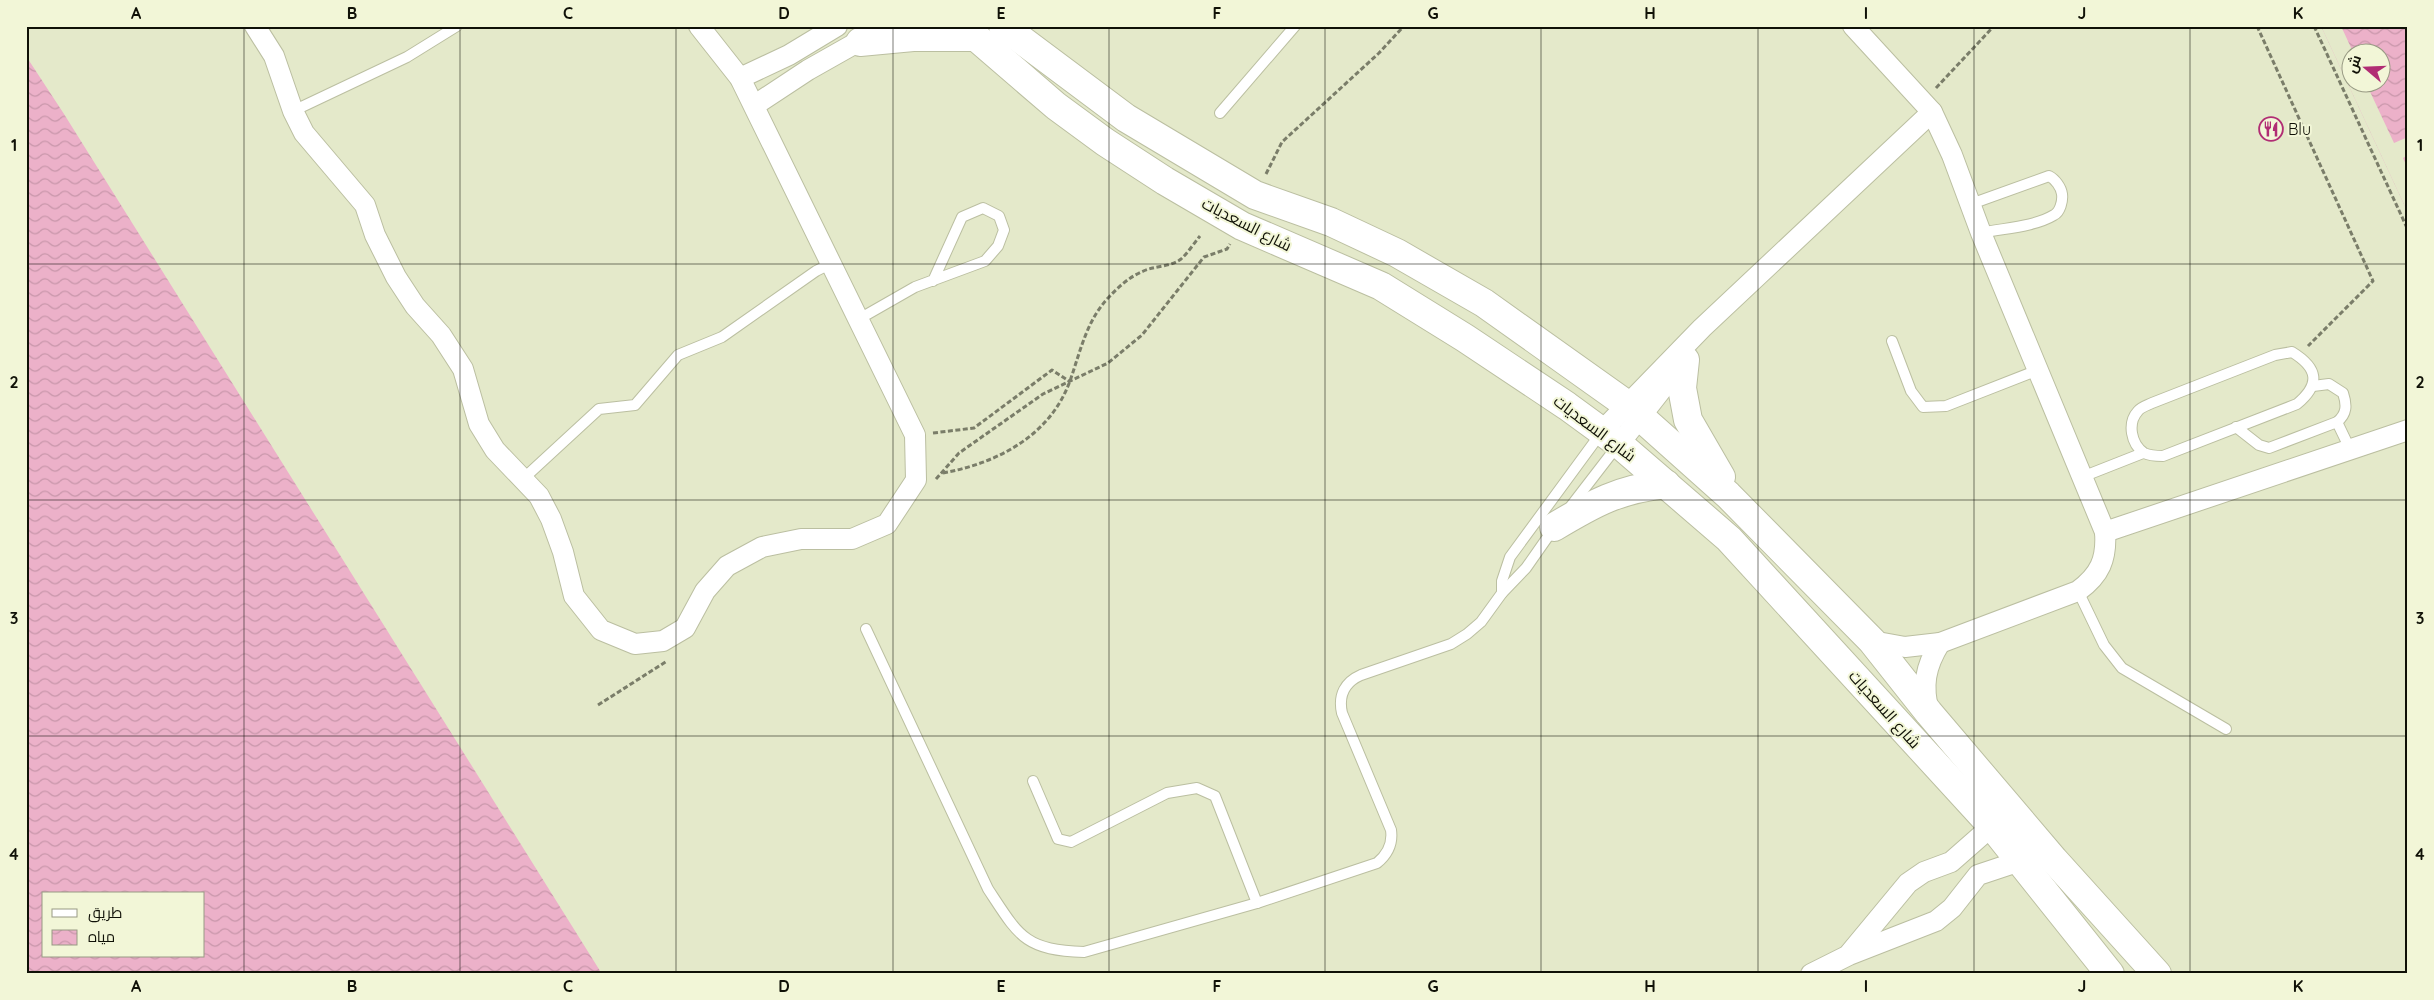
<svg xmlns="http://www.w3.org/2000/svg" width="2434" height="1000" viewBox="0 0 2434 1000" font-family="Quicksand,Cairo,sans-serif">
<style>
.water{fill:url(#water-waves);fill-rule:evenodd}
.pier{fill:#e4e9ca}
.lines{fill:none;stroke-linecap:round;stroke-linejoin:round}
.lane-casing{stroke:#bbbfa1;stroke-width:12}
.street-casing{stroke:#bbbfa1;stroke-width:22}
.secondary-casing{stroke:#bbbfa1;stroke-width:30}
.path{stroke:#7a7d69;stroke-width:3;stroke-dasharray:5 2.5;stroke-linecap:butt}
.lane{stroke:#fff;stroke-width:10}
.street{stroke:#fff;stroke-width:20}
.secondary{stroke:#fff;stroke-width:28}
.grid{fill:none;stroke:#101107;stroke-width:1;stroke-opacity:0.55}
.labels{text-anchor:middle;dominant-baseline:central;stroke-width:4;stroke-linejoin:round;paint-order:stroke}
.poi-label{font-size:16px;fill:#101107;stroke:#f2f6d7;text-anchor:start}
.street-label{font-size:16px;fill:#101107;stroke:#f2f6d7}
.neatline{fill:none;stroke:#101107;stroke-width:2}
.grid-label{font-size:16px;text-anchor:middle;font-weight:bold;fill:#101107}
</style>
<defs>
<pattern id="water-waves" width="16" height="10" patternUnits="userSpaceOnUse" patternTransform="scale(1.25)"><rect width="16" height="10" fill="#ecb1c9"/><path d="M0 5q4-4 8 0t8 0" fill="none" stroke="#c997ab"/></pattern>
</defs>
<rect width="100%" height="100%" fill="#e4e9ca"/>
<!-- water -->
<g class="water">
<path d="M2321,26H2408V213ZM2352,52H2382V82H2352Z"/>
<path d="M26,56L64,114L602,974H26ZM44,894H204V956H44Z"/>
</g>
<!-- pier -->
<polygon class="pier" points="2321,26 2341,26 2353,52 2352,82 2366,83 2394,143 2408,137 2408,155 2403,158 2408,169 2408,213"/>
<g class="lines">
<!-- lane casing -->
<g class="lane-casing">
<g id="lane">
<polyline points="293,111 407,57 457,26"/>
<polyline points="1220,113 1295,26"/>
<path d="M1971,204L2049,176C2055,179 2061,187 2062,194C2063,201 2060,212 2054,215C2034,227 2004,228 1981,233"/>
<polyline points="859,319 915,287 985,261 998,246 1004,230 999,216 983,208 962,217 933,281"/>
<polyline points="1892,341 1911,391 1923,407 1946,406 2038,370"/>
<path d="M2292,352C2318,368 2321,384 2297,404L2163,456C2157,456 2150,456 2144,453C2131,444 2127,423 2138,411C2141,407 2148,405 2152,403L2275,355Z"/>
<polyline points="2337,422 2350,449"/>
<path d="M2236,427L2259,445L2269,448L2337,422C2347,414 2347,405 2343,393L2329,384L2313,386"/>
<polyline points="2082,477 2143,453"/>
<polyline points="523,479 599,409 635,405 678,355 722,337 816,271 832,263"/>
<polyline points="1571,506 1618,445"/>
<polyline points="2078,591 2104,645 2122,668 2226,729"/>
<polyline points="1502,593 1502,581 1510,557 1601,433"/>
<path d="M866,629L988,889C1019,936 1024,950 1084,952L1257,903L1377,863C1388,854 1393,844 1391,830L1342,713C1338,695 1345,682 1361,675L1451,644L1467,634L1481,622L1502,593L1526,568L1554,528"/>
<polyline points="1033,781 1058,839 1071,842 1167,793 1197,788 1215,796 1257,903"/>
</g>
</g>
<!-- street casing -->
<g class="street-casing">
<g id="street">
<polyline points="255,26 274,56 293,111 304,133 365,205 375,235 396,277 415,306 441,335 463,369 479,424 495,450 539,496 551,519 563,552 574,596 601,630 635,644 663,641 685,628 705,591 727,566 762,547 801,539 852,539 887,524 916,480 915,435 740,78 699,26"/>
<path d="M1853,26L1932,112L1952,155L1981,233L2105,532C2107,559 2100,575 2078,591L1940,643L1905,647L1872,641"/>
<polyline points="740,78 789,55 837,26"/>
<polyline points="755,105 808,70 870,35"/>
<polyline points="1602,431 1702,328 1932,112"/>
<polyline points="1619,444 1673,375"/>
<polyline points="2105,532 2408,430"/>
<path d="M1929,712C1922,686 1925,667 1940,643"/>
<polyline points="1850,953 1908,883 1924,872 1951,862 1992,826"/>
<polyline points="1811,974 1849,955 1936,921 1952,908 1978,875 2020,861"/>
</g>
</g>
<!-- secondary casing -->
<g class="secondary-casing">
<g id="secondary">
<polyline points="963,26 1056,106 1105,142 1165,181 1242,226 1381,286 1465,338 1567,406 1619,444 1729,539 1992,826 2110,974"/>
<polyline points="1003,26 1126,118 1255,195 1331,222 1397,253 1484,303 1626,404 1728,495 1872,641 1929,713 2054,860 2157,974"/>
<polyline points="860,42 913,37 975,37"/>
<polyline points="1685,360 1682,388 1688,420 1721,477"/>
<path d="M1554,527C1594,503 1619,489 1666,484"/>
</g>
</g>
<!-- path -->
<g class="path">
<polyline points="2257,26 2373,281 2308,346"/>
<polyline points="2314,26 2408,230"/>
<polyline points="1936,88 1994,26"/>
<polyline points="1266,174 1282,142 1379,53 1404,26"/>
<polyline points="933,433 974,428 1052,370 1069,381"/>
<path d="M943,473C998,463 1052,435 1071,378C1081,349 1087,320 1109,297C1120,285 1133,274 1149,269C1159,266 1172,266 1181,259C1188,253 1194,243 1200,236"/>
<polyline points="936,479 959,453 1043,394 1108,363 1142,335 1204,257 1227,249 1230,244"/>
<polyline points="598,705 667,661"/>
</g>
<!-- lane -->
<use href="#lane" class="lane"/>
<!-- street -->
<use href="#street" class="street"/>
<!-- secondary -->
<use href="#secondary" class="secondary"/>
</g>
<!-- grid -->
<path class="grid" d="M244,26V974M460,26V974M676,26V974M893,26V974M1109,26V974M1325,26V974M1541,26V974M1758,26V974M1974,26V974M2190,26V974M26,264H2408M26,500H2408M26,736H2408"/>
<!-- icons -->
<defs>
<g id="restaurant-ring" transform="scale(1.25)"><circle r="9.5" fill="#f2f6d7" stroke="#b12d74" stroke-width="1.5"/><path d="M-5-6h1v4h1v-4h1v4h1v-4h1v5L-1.5 .5V6h-2V.5L-5-1ZM5-6V6H3V1.5H1.5Q1.5-4 5-6Z" fill="#b12d74"/></g>
</defs>
<g fill-rule="evenodd">
<use href="#restaurant-ring" x="2271" y="129"/>
</g>
<g class="labels">
<!-- poi labels -->
<g class="poi-label">
<text x="2288" y="129">Blu</text>
</g>
<!-- street labels -->
<g class="street-label">
<text transform="translate(1247 224) rotate(27)">شارع السعديات</text>
<text transform="translate(1595 428) rotate(37)">شارع السعديات</text>
<text transform="translate(1885 709) rotate(48)">شارع السعديات</text>
</g>
</g>
<!-- border -->
<rect width="2434" height="1000" fill="none" stroke="#f2f6d7" stroke-width="55"/>
<!-- legend -->
<rect x="42" y="892" width="162" height="65" fill="#f2f6d7" stroke="#989a84"/>
<rect x="52" y="909" width="25" height="8" fill="#ffffff" stroke="#989a84"/>
<text x="88" y="918" font-size="15" fill="#101107">طريق</text>
<rect x="52" y="930" width="25" height="15" fill="url(#water-waves)" stroke="#989a84"/>
<text x="88" y="942" font-size="15" fill="#101107">مياه</text>
<!-- north arrow -->
<g transform="translate(2366 68) rotate(289)"><circle r="24" fill="#f2f6d7" stroke="#989a84"/>
<path d="M0-4L9 19L0 12L-9 19Z" fill="#b12d74"/>
<text y="-8" font-size="14" font-weight="bold" text-anchor="middle" fill="#101107">ش</text>
</g>
<rect x="28" y="28" width="2378" height="944" class="neatline"/>
<g class="grid-label">
<text x="136" y="19">A</text>
<text x="352" y="19">B</text>
<text x="568" y="19">C</text>
<text x="784" y="19">D</text>
<text x="1001" y="19">E</text>
<text x="1217" y="19">F</text>
<text x="1433" y="19">G</text>
<text x="1650" y="19">H</text>
<text x="1866" y="19">I</text>
<text x="2082" y="19">J</text>
<text x="2298" y="19">K</text>
<text x="14" y="151">1</text>
<text x="2420" y="151">1</text>
<text x="14" y="388">2</text>
<text x="2420" y="388">2</text>
<text x="14" y="624">3</text>
<text x="2420" y="624">3</text>
<text x="14" y="860">4</text>
<text x="2420" y="860">4</text>
<text x="136" y="992">A</text>
<text x="352" y="992">B</text>
<text x="568" y="992">C</text>
<text x="784" y="992">D</text>
<text x="1001" y="992">E</text>
<text x="1217" y="992">F</text>
<text x="1433" y="992">G</text>
<text x="1650" y="992">H</text>
<text x="1866" y="992">I</text>
<text x="2082" y="992">J</text>
<text x="2298" y="992">K</text>
</g>
</svg>
